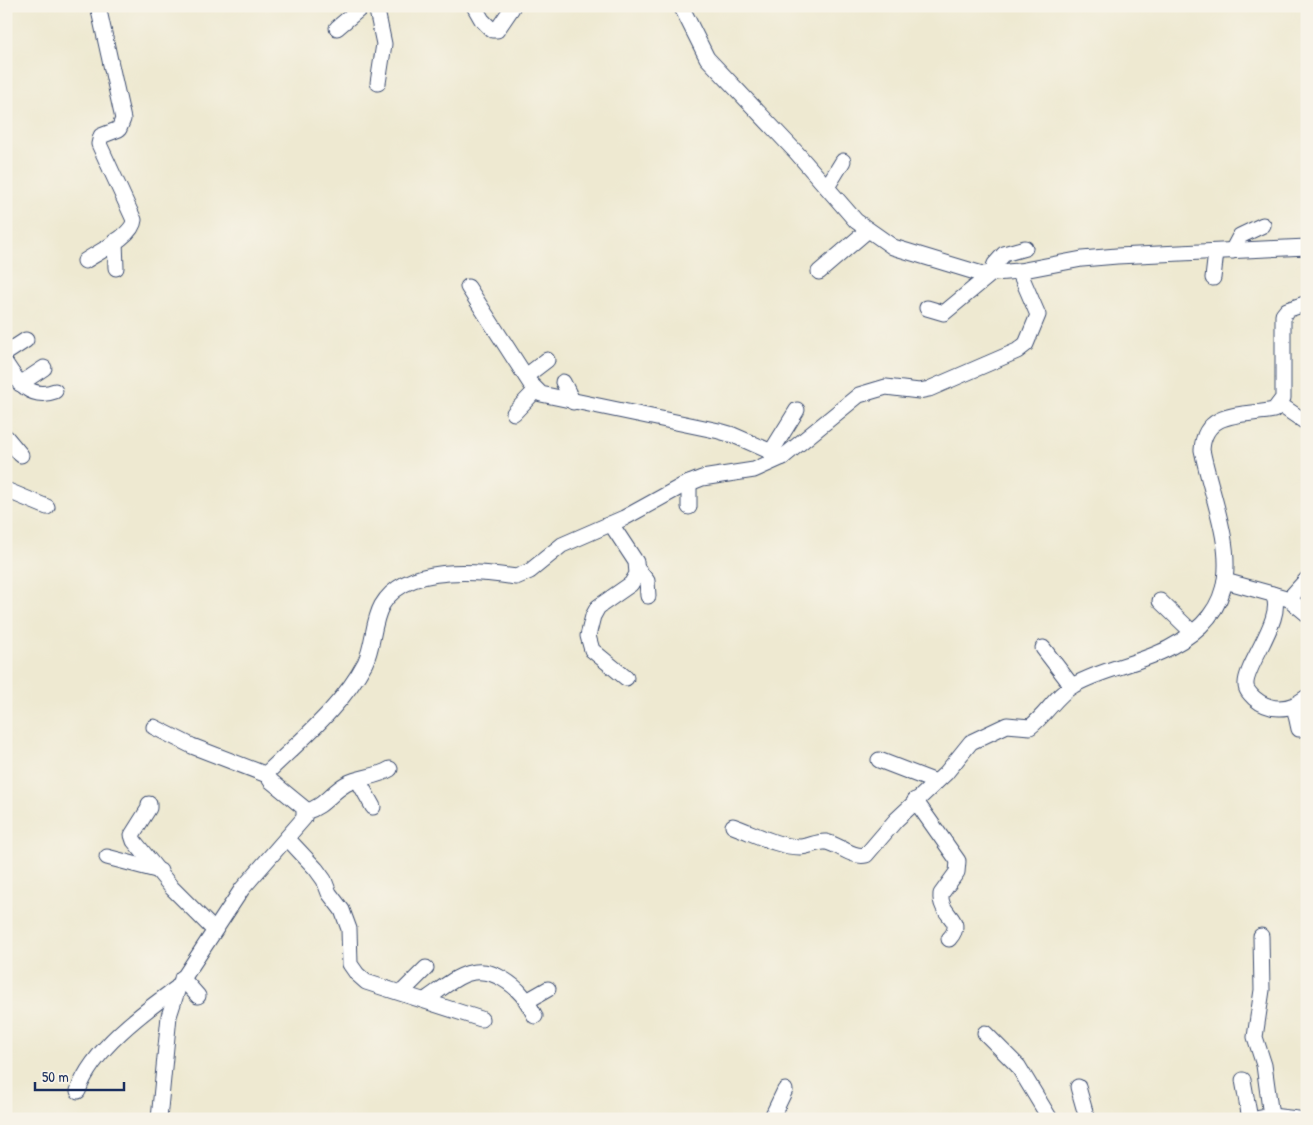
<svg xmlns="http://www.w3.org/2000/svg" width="1313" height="1125" viewBox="0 0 1313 1125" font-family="'Patrick Hand',sans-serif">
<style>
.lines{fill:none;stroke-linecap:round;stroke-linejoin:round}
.minor-casing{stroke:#3b4b6f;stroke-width:17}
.minor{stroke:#fff;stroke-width:15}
</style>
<rect width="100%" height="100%" fill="#f7f3e8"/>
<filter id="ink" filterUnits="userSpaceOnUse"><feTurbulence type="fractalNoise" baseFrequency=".02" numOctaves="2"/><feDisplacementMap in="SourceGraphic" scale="10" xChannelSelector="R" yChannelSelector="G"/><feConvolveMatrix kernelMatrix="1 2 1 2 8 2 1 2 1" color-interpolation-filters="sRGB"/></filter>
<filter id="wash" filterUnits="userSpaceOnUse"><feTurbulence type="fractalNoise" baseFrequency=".0096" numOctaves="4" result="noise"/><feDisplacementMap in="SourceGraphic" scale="20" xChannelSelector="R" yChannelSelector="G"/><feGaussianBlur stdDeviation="1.12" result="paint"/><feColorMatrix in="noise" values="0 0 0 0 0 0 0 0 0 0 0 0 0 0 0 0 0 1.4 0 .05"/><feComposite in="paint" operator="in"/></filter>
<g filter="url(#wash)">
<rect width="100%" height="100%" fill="#eee9d1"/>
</g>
<g filter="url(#ink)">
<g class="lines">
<!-- minor casing -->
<g class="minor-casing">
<g id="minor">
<polyline points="376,6 384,44 378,83"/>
<polyline points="474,6 482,20 492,30 497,30 512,8"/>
<polyline points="681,6 707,58 796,152 856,221 893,247 982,274 1019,271 1082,259 1117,256 1307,247"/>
<polyline points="337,28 363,6"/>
<polyline points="827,187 843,161"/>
<polyline points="115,241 116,268"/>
<polyline points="1232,251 1240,236 1263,225"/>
<path d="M85,261C98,252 133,236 134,220L99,144L101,136L119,129L123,119L98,6"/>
<polyline points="819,272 868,230"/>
<polyline points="1213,278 1216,252"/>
<polyline points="468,287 530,383 541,394 719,431 733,435 783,457"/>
<polyline points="927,308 944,313 991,274 995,264 1004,254 1025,248"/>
<polyline points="6,353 26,340"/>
<path d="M6,364C18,383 31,400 55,391"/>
<polyline points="526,376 547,360"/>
<polyline points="563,382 573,402"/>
<polyline points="20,384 44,368"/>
<polyline points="1279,404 1304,421"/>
<polyline points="514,413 535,391"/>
<polyline points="6,437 21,455"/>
<polyline points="771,452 797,410"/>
<polyline points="6,490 47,507"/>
<polyline points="689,507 689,483"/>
<polyline points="611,524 636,562 637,574 631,584 598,607 593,616 588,636 592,650 626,678"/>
<polyline points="638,570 647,581 648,596"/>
<path d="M1225,581L1272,594C1288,614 1244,666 1246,685C1246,690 1250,694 1254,698C1261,704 1269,708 1279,708C1291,708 1297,704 1307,697"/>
<polyline points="1272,594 1289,599 1307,614"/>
<polyline points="1289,599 1307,579"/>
<polyline points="1160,601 1192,632"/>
<polyline points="1043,648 1072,686"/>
<polyline points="1294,706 1299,729"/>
<polyline points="154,727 192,746 267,775"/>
<polyline points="879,760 936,782"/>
<polyline points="358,780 373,807"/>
<path d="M915,800L958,861L957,872L941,894C939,917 967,919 949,939"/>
<polyline points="149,804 149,808 132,835 134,841 172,888 213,929"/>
<path d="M305,812C324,807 330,793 346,784C361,776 375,778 390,769"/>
<path d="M733,826C753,833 778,847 800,847C809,847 817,841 826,842C840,845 852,858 866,855L896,820L946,773L971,742L1007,725L1030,727C1046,715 1057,694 1074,685C1104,668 1139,664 1169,648C1261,600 1218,527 1202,450C1204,409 1245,416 1274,410L1283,398V315L1287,310L1307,303"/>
<polyline points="287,838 316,869 324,880 329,893 342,910 349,929 350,964 357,974 366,982 481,1019"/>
<polyline points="107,857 160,871"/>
<polyline points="1261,936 1262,990 1255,1037 1264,1065 1271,1116"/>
<polyline points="182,978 198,996"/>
<polyline points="402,992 426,968"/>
<path d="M425,1000C452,982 471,960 503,979C520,989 526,999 535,1016"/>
<polyline points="527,1001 548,989"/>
<polyline points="985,1033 1018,1066 1050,1119"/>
<polyline points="1243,1080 1250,1119"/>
<polyline points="1078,1087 1086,1115"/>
<path d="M78,1091C92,1050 143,1012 178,987"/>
<path d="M159,1119L169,1016L179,985L242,889L304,818V808L271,781L267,775L269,771C302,739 343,705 365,663C374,645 372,623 382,605C406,564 476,571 516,577L530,571L562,545L624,518L682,486L702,478L754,470L783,457L859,395L886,387L919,391L929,389L1017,351L1026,344L1038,315L1019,271"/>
<polyline points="771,1119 785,1090"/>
<polyline points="1255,1119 1271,1116 1298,1119"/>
</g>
</g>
<!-- minor -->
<use href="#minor" class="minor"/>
</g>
</g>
<!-- margin -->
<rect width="1313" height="1125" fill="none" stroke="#f7f3e8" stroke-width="25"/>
<!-- scale -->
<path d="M35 1082v8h89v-8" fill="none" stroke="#1b2f5e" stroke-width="2.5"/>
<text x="42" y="1082" font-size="15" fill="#1b2f5e" stroke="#f7f3e8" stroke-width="4" paint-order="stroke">50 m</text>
</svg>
